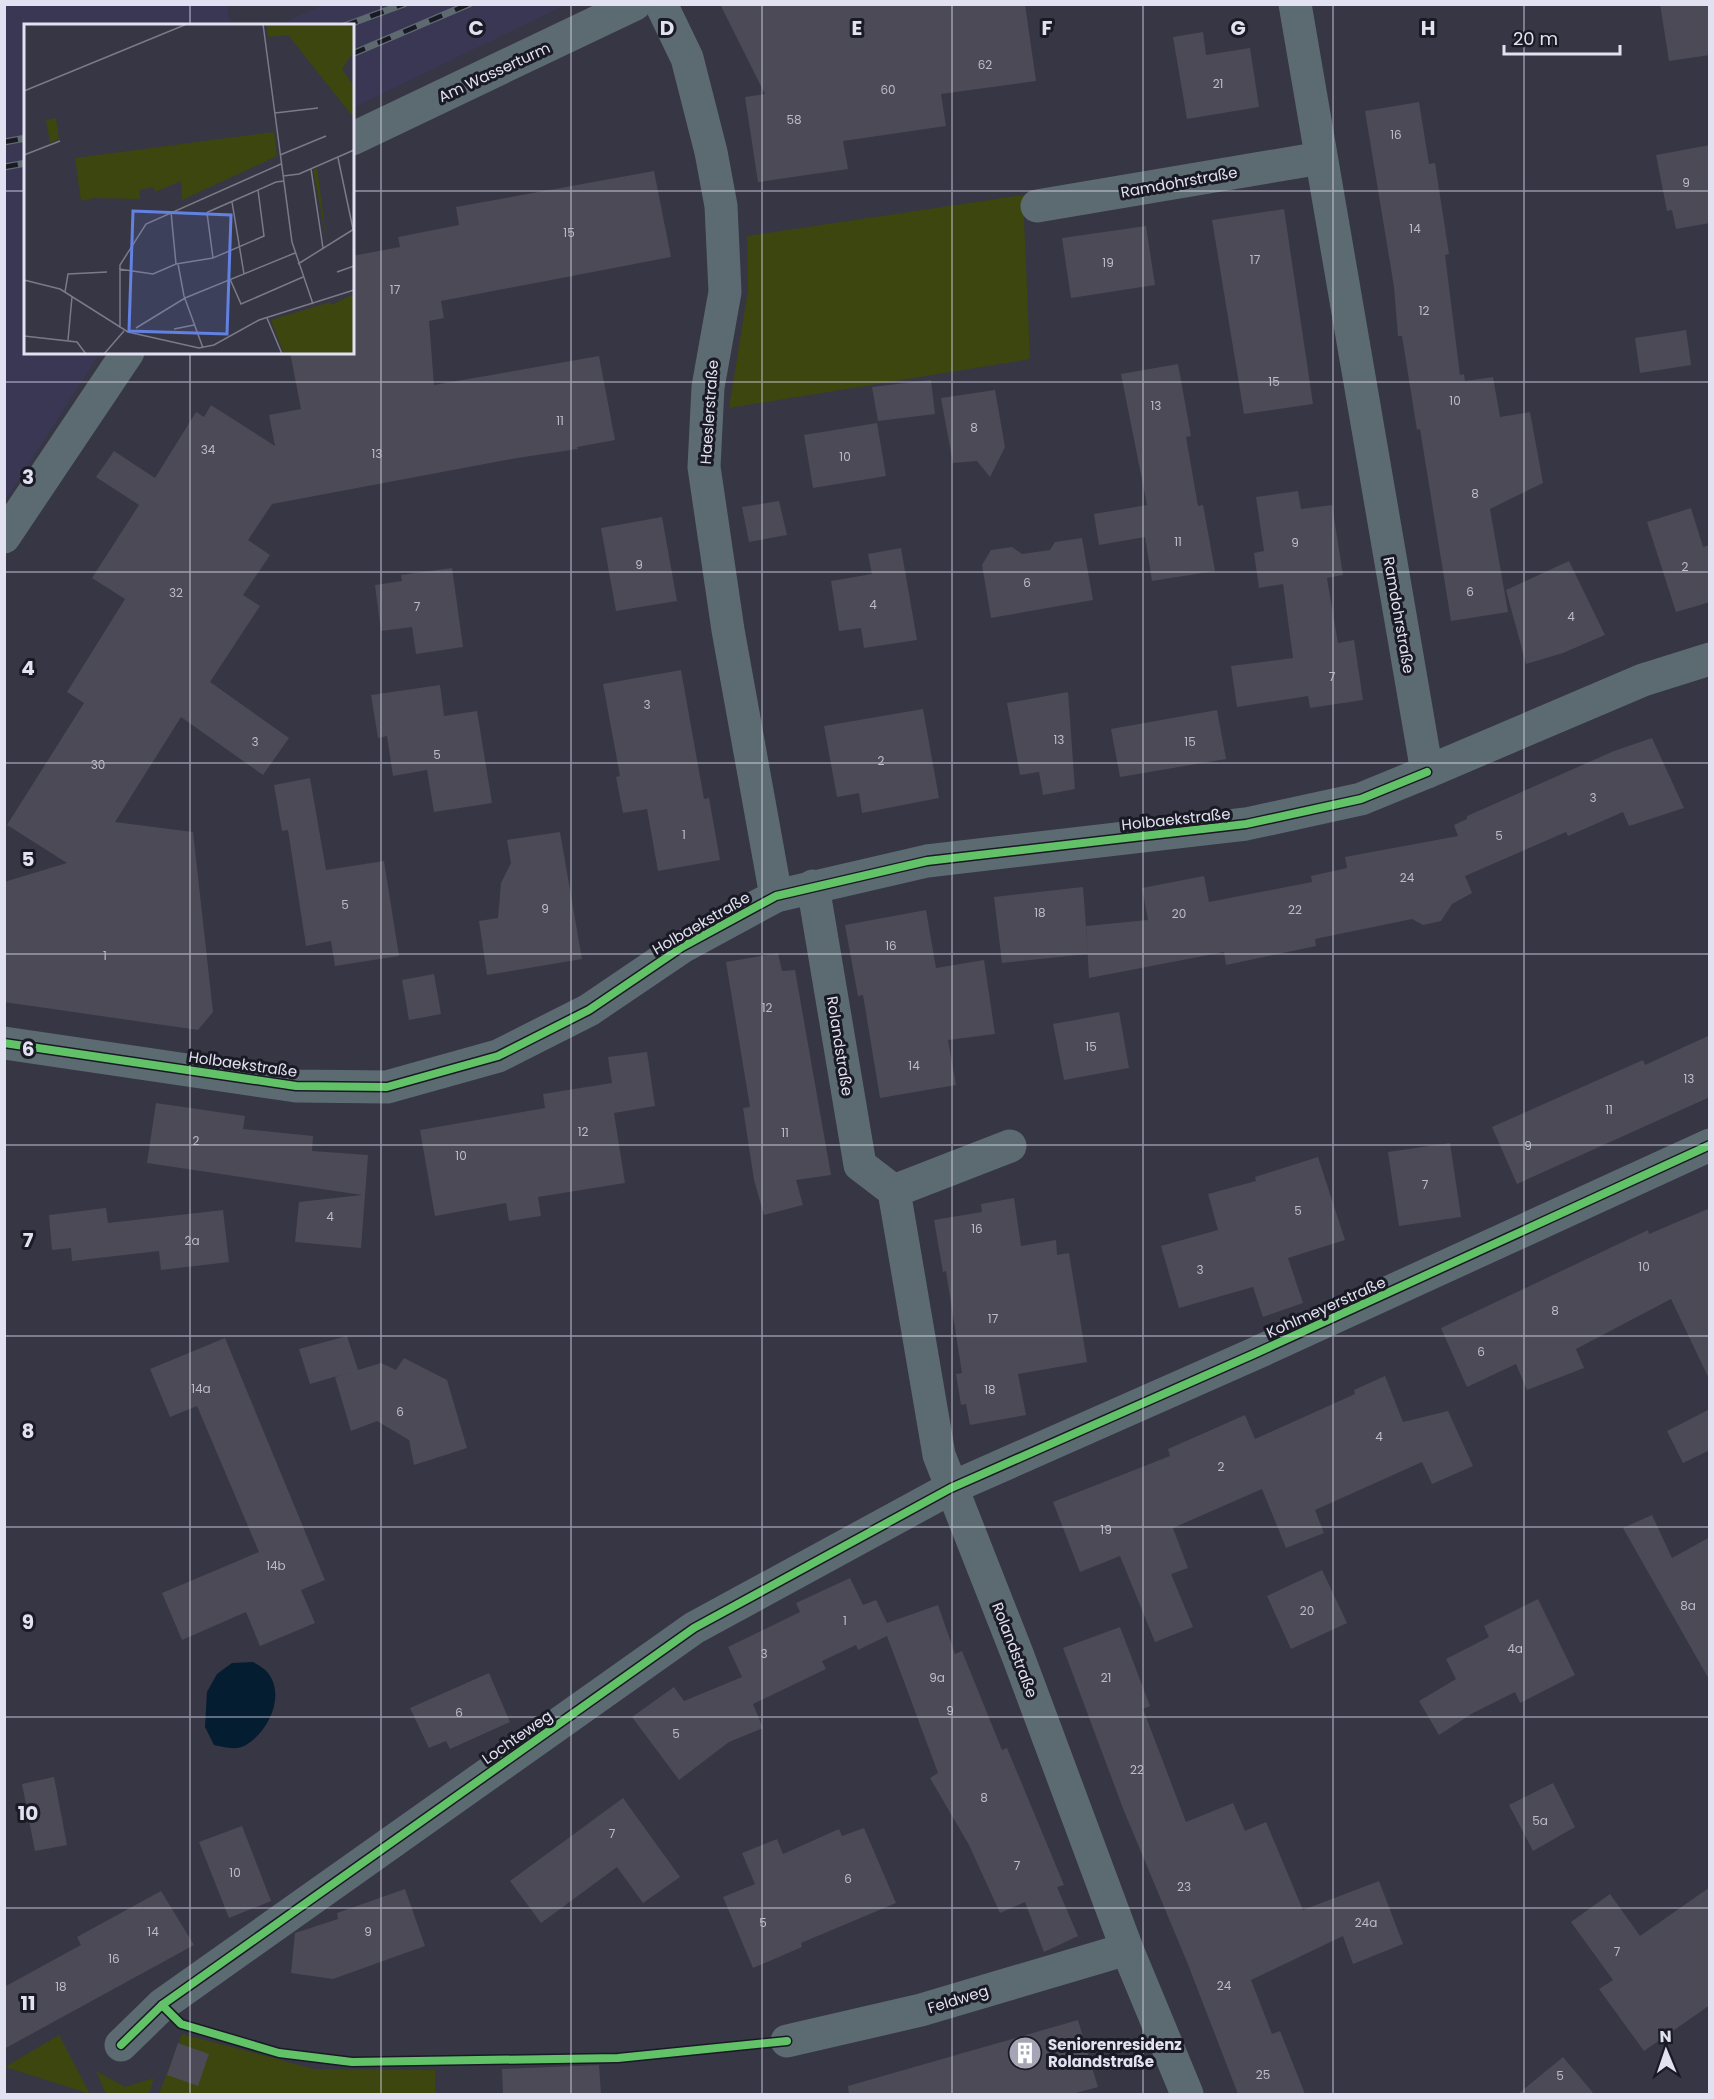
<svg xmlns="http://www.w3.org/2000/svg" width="1714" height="2099" viewBox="0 0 1714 2099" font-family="Poppins,sans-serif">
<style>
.built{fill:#393754}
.green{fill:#3c460e}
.water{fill:#051d30}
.building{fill:#4b4a56}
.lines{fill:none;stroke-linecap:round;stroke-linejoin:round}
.street{stroke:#5c6b71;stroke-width:33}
.rail-casing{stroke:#5e6a6f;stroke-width:7}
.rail{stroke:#1a1a25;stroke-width:4.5;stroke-dasharray:14;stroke-linecap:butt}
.cycleway-casing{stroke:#1a1a25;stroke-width:11}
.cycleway{stroke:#61c268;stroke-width:8}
.grid{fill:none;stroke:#e1e1f2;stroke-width:1.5;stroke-opacity:0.55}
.labels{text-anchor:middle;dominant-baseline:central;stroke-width:6;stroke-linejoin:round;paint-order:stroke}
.number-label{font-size:12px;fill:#bcbbcb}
.street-label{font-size:15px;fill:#e1e1f2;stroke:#1a1a25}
.poi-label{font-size:15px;font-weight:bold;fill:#e1e1f2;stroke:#1a1a25;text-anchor:start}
.inset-road{fill:none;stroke:#7b7a8a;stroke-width:1.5}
.view{fill:#6281e1;fill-opacity:0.15;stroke:#6281e1;stroke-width:3}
.inset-edge{fill:none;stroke:#e1e1f2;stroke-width:3}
.grid-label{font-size:20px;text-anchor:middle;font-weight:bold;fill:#e1e1f2;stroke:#1a1a25;stroke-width:6;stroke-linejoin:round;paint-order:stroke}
</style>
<rect width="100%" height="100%" fill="#373644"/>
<!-- built -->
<g class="built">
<polygon points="5,4 227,5 231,25 26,26 26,352 100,353 5,501"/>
<polygon points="324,5 324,4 565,5 353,108 352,26 277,25"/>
</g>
<!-- green -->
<g class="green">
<polygon points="1023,195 1030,359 729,408 748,290 747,236"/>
<polygon points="182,2034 314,2069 435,2070 435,2094 159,2094"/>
<polygon points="59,2035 90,2094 5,2067"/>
<polygon points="96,2071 125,2087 154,2078 149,2094 106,2094"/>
</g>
<!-- water -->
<path class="water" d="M253,1662C258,1665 265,1669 268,1673C286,1696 268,1732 246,1745C236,1751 224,1747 214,1745L205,1727L207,1692L217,1674L232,1663Z"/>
<!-- building -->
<g class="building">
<polygon points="720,4 1025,4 1036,81 941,94 946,126 843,141 848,169 758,182 745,97 765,94"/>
<polygon points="1660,4 1710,4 1710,55 1669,61"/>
<polygon points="1203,32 1206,55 1250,48 1259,107 1187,119 1173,37"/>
<polygon points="1419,102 1429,164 1435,163 1449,254 1445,255 1460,375 1464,374 1465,381 1493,377 1500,417 1530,412 1543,483 1490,509 1508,612 1451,621 1420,429 1417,430 1402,336 1398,336 1394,287 1365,111"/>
<polygon points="1710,145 1710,223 1676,229 1672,210 1667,211 1656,155"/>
<polygon points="654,171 671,257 441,301 444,318 429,321 434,385 599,356 615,440 577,447 578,449 517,458 272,504 248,540 270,555 243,595 260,606 210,682 289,738 263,775 181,717 115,822 193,832 213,1012 198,1030 4,1002 4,882 67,863 7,825 84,703 67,692 125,599 92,578 139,505 96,477 114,451 155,478 196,412 204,417 211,405 275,446 269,415 301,409 290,352 352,352 352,256 400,247 398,237 459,225 456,207"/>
<polygon points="1284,209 1313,404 1244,414 1212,220"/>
<polygon points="1146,226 1155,285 1071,298 1062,238"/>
<polygon points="1686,330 1691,365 1640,373 1635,338"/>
<polygon points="1178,364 1191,436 1186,437 1198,506 1203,505 1215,571 1152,581 1145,537 1099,545 1094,514 1147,505 1121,374"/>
<polygon points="931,380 935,414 878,421 872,387"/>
<polygon points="995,390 1005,447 990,477 977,461 953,463 941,398"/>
<polygon points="877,423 886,476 813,488 804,435"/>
<polygon points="1298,491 1301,509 1332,505 1343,575 1327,578 1338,643 1354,640 1363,700 1310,708 1308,696 1237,707 1231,666 1293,658 1283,584 1259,588 1254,553 1264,551 1256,497"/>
<polygon points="779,501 787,535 749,542 742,507"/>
<polygon points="1691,508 1703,547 1710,545 1710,602 1676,612 1647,522"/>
<polygon points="662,517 677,601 616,611 601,528"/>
<polygon points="1082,538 1093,600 991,618 982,565 991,550 1012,547 1022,554 1050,550 1055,542"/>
<polygon points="901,548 917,640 864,648 861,628 839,631 831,581 872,574 868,554"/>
<polygon points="1569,561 1605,635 1563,653 1526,664 1506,590"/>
<polygon points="452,568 463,647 416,654 412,627 381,631 375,585 402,581 401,575"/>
<polygon points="681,670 704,799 709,798 720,860 658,871 647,809 623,813 616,777 620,776 603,684"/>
<polygon points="440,685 444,716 477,711 492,803 434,812 427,770 393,776 387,736 378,738 371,695"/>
<polygon points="1068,692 1075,789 1043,795 1039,772 1020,775 1007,703"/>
<polygon points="923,709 939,798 862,813 859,793 837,797 824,726"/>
<polygon points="1217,710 1226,759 1120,777 1111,729"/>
<polygon points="1652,738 1684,808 1629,826 1623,812 1568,836 1566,832 1465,876 1472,893 1452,904 1441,921 1423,925 1412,919 1315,939 1316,946 1226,965 1224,952 1089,978 1086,926 1148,920 1142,888 1204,876 1209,902 1312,882 1311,876 1347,868 1345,857 1458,836 1454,825 1467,819 1467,816 1614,751"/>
<polygon points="310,778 326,870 384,861 399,956 335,966 331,941 306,946 288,830 282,831 274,785"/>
<polygon points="560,832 582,959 487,975 479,921 498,918 501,883 511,863 507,840"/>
<polygon points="1083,887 1088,954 1002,963 994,897"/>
<polygon points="926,910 936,968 984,960 995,1034 948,1040 956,1085 880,1098 863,995 858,996 845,925"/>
<polygon points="778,953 782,971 795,970 831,1175 796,1180 803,1205 764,1215 754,1180 743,1108 750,1107 726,962"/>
<polygon points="434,974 441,1014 409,1020 402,980"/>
<polygon points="1119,1012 1129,1068 1064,1080 1053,1024"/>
<polygon points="1710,1035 1710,1097 1517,1184 1492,1127 1643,1060 1645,1065"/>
<polygon points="647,1052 655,1106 614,1113 625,1183 538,1197 541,1216 509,1221 506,1203 435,1216 420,1130 545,1108 543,1094 612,1083 608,1057"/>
<polygon points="156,1103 245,1116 243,1129 313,1136 312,1151 368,1155 361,1248 295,1242 299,1202 362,1195 147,1163"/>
<polygon points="1450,1143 1461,1217 1399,1226 1388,1152"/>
<polygon points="1318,1157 1345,1240 1288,1258 1303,1303 1263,1317 1253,1287 1179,1308 1161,1246 1218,1230 1208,1194 1256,1181 1255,1177"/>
<polygon points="1014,1198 1021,1246 1056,1240 1057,1255 1069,1253 1087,1362 1018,1374 1026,1415 970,1425 966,1404 961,1405 956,1374 962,1373 946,1271 943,1272 934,1220 982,1212 981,1204"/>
<polygon points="106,1208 108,1223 223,1210 229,1262 161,1270 159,1251 72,1261 71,1248 52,1250 49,1215"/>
<polygon points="1710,1208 1710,1381 1671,1299 1576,1349 1584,1368 1527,1390 1516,1364 1467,1387 1441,1328 1648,1230 1649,1234"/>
<polygon points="347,1336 358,1370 381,1363 396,1370 404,1358 447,1380 467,1448 414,1465 409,1440 377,1421 351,1431 335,1377 351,1372 310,1384 299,1349"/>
<polygon points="225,1338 325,1580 301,1590 315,1623 260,1646 246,1612 182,1640 162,1593 259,1552 197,1406 170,1417 150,1369"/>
<polygon points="1385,1376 1403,1422 1448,1411 1473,1466 1432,1484 1422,1462 1315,1510 1324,1533 1286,1548 1262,1489 1173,1528 1188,1568 1171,1574 1193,1627 1155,1642 1120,1556 1080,1572 1053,1502 1170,1456 1168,1449 1245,1415 1255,1439 1355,1394 1354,1390"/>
<polygon points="1710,1409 1710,1450 1683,1463 1667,1431"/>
<polygon points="1652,1515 1672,1558 1710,1537 1710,1681 1623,1528"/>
<polygon points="1322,1570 1347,1623 1291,1649 1267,1596"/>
<polygon points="850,1578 863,1605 876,1600 887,1623 938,1605 955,1654 962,1651 1002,1750 1007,1748 1064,1885 1057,1887 1078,1936 1044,1952 1025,1902 1000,1913 969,1845 930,1778 938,1773 887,1636 858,1650 856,1645 822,1661 826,1669 753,1704 763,1728 729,1742 679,1780 632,1717 674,1687 684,1701 742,1677 728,1647 800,1612 796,1603"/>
<polygon points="1538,1599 1575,1675 1520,1703 1515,1692 1473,1713 1439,1735 1419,1701 1456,1679 1446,1659 1489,1637 1484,1626"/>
<polygon points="1120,1627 1150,1706 1143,1709 1186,1822 1233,1803 1245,1831 1266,1822 1303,1910 1379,1881 1403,1944 1353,1964 1343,1936 1251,1980 1272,2034 1280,2031 1305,2094 1238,2094 1187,1962 1124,1811 1063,1648"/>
<polygon points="489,1673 510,1722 450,1749 446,1741 429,1748 410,1708"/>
<polygon points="54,1777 67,1845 35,1851 22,1784"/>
<polygon points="1553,1783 1575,1827 1533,1851 1509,1805"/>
<polygon points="623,1798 680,1877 643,1903 617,1867 541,1923 510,1881"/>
<polygon points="242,1826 271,1901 229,1918 199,1842"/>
<polygon points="864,1828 896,1903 801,1943 802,1947 753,1968 723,1897 755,1884 742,1853 777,1839 783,1854 839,1829 842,1836"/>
<polygon points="1710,1887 1710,2005 1644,2051 1599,1989 1613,1980 1571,1922 1610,1894 1640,1936"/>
<polygon points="405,1889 425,1946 333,1979 291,1973 295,1933 338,1919 337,1913"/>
<polygon points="161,1891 194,1945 4,2049 4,1987 81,1945 77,1937"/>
<polygon points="1078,2020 1098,2087 1072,2094 849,2094 848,2086"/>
<polygon points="178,2043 209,2054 198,2086 167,2075"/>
<polygon points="1563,2057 1594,2094 1518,2094"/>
<polygon points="599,2065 601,2094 503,2094 502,2069"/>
</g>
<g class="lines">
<!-- street -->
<g class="street">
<polyline points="661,4 687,58 711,152 721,206 725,292 708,387 704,467 728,630 776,896"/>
<polyline points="1295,4 1427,772 1643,680 1710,659"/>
<polyline points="352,139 635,4"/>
<polyline points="1037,206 1321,158"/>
<polyline points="4,537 128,352"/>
<polyline points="813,886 860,1165 894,1191 939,1455 1018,1656 1127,1949 1187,2094"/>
<polyline points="4,1043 296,1086 387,1087 498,1056 589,1010 682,947 776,896 927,861 1246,824 1361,799 1427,772"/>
<polyline points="894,1191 1010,1146"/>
<polyline points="787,2041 921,2010 1127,1949"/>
<polyline points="121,2045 162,2005 694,1628 951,1488 1254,1354 1710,1145"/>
</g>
<!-- rail casing -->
<g class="rail-casing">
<g id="rail">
<polyline points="344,26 404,4"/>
<polyline points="352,54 469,4"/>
<polyline points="4,142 26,138"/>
<polyline points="4,167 26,163"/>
</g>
</g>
<!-- rail -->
<use href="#rail" class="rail"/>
<!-- cycleway casing -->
<g class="cycleway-casing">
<g id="cycleway">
<polyline points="4,1043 296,1086 387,1087 498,1056 589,1010 682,947 776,896 927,861 1246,824 1361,799 1427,772"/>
<polyline points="162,2005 181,2024 279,2053 352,2062 618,2058 787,2041"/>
<polyline points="121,2045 162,2005 694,1628 951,1488 1254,1354 1710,1145"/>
</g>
</g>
<!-- cycleway -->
<use href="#cycleway" class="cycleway"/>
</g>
<!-- grid -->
<path class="grid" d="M190,4V26M381,4V2094M571,4V2094M762,4V2094M952,4V2094M1143,4V2094M1333,4V2094M1524,4V2094M4,191H26M352,191H1710M190,352V2094M4,382H1710M4,572H1710M4,763H1710M4,954H1710M4,1145H1710M4,1336H1710M4,1527H1710M4,1717H1710M4,1908H1710"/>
<!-- icons -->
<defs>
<g id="building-disc" transform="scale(1.725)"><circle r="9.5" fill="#a6a5b5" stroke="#1a1a25"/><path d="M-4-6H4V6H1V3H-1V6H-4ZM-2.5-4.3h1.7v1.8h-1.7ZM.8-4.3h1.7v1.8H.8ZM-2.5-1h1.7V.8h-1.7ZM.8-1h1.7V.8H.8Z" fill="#fff"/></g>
</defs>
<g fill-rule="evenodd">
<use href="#building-disc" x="1025" y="2053"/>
</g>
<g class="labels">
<!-- number labels -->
<g class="number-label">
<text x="985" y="64">62</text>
<text x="1218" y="83">21</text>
<text x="888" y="89">60</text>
<text x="794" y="119">58</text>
<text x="1396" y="134">16</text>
<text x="1686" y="182">9</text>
<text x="1415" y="228">14</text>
<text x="569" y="232">15</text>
<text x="1255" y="259">17</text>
<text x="1108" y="262">19</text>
<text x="395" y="289">17</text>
<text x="1424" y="310">12</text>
<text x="1274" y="381">15</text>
<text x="1455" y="400">10</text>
<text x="1156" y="405">13</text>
<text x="560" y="420">11</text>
<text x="974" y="427">8</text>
<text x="208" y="449">34</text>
<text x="377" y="453">13</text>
<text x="845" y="456">10</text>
<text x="1475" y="493">8</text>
<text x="1178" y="541">11</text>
<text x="1295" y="542">9</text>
<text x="639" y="564">9</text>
<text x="1685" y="566">2</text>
<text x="1027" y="582">6</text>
<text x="1470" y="591">6</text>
<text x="176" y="592">32</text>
<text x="873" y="604">4</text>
<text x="417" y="606">7</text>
<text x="1571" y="616">4</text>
<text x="1332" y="676">7</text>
<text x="647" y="704">3</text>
<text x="1059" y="739">13</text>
<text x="255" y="741">3</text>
<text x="1190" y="741">15</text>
<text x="437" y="754">5</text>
<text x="881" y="760">2</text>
<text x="98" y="764">30</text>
<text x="1593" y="797">3</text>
<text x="684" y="834">1</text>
<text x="1499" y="835">5</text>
<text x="1407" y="877">24</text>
<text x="345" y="904">5</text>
<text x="545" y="908">9</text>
<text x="1295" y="909">22</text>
<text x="1040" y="912">18</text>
<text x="1179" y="913">20</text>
<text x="891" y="945">16</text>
<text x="105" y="955">1</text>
<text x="767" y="1007">12</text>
<text x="1091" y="1046">15</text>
<text x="914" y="1065">14</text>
<text x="1689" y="1078">13</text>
<text x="1609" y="1109">11</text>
<text x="583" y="1131">12</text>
<text x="785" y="1132">11</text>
<text x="196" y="1140">2</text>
<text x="1528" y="1145">9</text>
<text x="461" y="1155">10</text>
<text x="1425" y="1184">7</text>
<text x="1298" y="1210">5</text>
<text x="330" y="1216">4</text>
<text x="977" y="1228">16</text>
<text x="192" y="1240">2a</text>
<text x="1644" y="1266">10</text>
<text x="1200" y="1269">3</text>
<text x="1555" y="1310">8</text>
<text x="993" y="1318">17</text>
<text x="1481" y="1351">6</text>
<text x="201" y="1388">14a</text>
<text x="990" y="1389">18</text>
<text x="400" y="1411">6</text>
<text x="1379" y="1436">4</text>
<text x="1221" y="1466">2</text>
<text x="1106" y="1529">19</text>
<text x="276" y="1565">14b</text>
<text x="1688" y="1605">8a</text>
<text x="1307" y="1610">20</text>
<text x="845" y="1620">1</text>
<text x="1515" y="1648">4a</text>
<text x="764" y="1653">3</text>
<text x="937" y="1677">9a</text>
<text x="1106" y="1677">21</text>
<text x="950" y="1710">9</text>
<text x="459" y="1712">6</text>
<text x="676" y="1733">5</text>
<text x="1137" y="1769">22</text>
<text x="984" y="1797">8</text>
<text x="1540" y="1820">5a</text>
<text x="612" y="1833">7</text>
<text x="1017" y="1865">7</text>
<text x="235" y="1872">10</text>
<text x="848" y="1878">6</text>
<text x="1184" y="1886">23</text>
<text x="763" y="1922">5</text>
<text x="1366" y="1922">24a</text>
<text x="153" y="1931">14</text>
<text x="368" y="1931">9</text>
<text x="1617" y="1951">7</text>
<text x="114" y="1958">16</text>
<text x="1224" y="1985">24</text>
<text x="61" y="1986">18</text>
<text x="1263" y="2074">25</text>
<text x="1560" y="2075">5</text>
</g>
<!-- street labels -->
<g class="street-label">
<text transform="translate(494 72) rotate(-25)">Am Wasserturm</text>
<text transform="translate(1179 182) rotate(-10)">Ramdohrstraße</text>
<text transform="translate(709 412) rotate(-86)">Haeslerstraße</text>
<text transform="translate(1399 615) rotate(80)">Ramdohrstraße</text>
<text transform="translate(1176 819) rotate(-6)">Holbaekstraße</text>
<text transform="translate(701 923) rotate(-30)">Holbaekstraße</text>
<text transform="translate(840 1046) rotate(81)">Rolandstraße</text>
<text transform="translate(243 1064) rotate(8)">Holbaekstraße</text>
<text transform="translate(1326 1307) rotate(-24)">Kohlmeyerstraße</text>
<text transform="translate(1015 1650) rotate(69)">Rolandstraße</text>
<text transform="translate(517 1737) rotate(-35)">Lochteweg</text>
<text transform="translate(958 1999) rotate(-17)">Feldweg</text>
</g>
<!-- poi labels -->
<g class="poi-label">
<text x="1048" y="2044">Seniorenresidenz<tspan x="1048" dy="17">Rolandstraße</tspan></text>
</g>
</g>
<!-- overview -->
<g transform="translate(24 24)">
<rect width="330" height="330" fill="#373644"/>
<path d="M242,0H321L330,4V27L318,45L330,62V94L264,11L244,13ZM32,94L35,115L26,119L22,96ZM250,108L253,132L158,176L157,157L131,168L130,163L115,166L116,175L71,174L57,177L51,134ZM293,144L303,219L289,146ZM330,270V330H260L247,296L306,278L307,281Z" fill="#3c460e"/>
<path class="inset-road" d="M239,0L268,218L289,280M0,67L163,0M251,89L294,84M0,131L36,117M256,131L302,112M314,134L329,205M287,145L299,224M259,152L275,150L330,126M234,166L240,212L189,234L183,189L184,188L252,158L260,157M208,178L220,250M147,188L152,240M154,240L160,272L179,324M274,240L330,205M95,245L129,250L152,240L189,234M313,248L330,242M206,255L217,280L279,253M0,256L36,265L104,308L175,324L190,321L235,296L330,266M41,268L44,250L83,248M243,294L258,330M96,304V241L122,200L257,140M112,304L161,274L271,229M150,305L170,301M0,312L53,318L62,330M44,316L48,273M80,330L100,307"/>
<path class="view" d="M109,187L207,191L203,310L105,307Z"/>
<rect width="330" height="330" class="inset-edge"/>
</g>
<g class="grid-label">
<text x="476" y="35">C</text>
<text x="667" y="35">D</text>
<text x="857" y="35">E</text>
<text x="1047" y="35">F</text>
<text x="1238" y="35">G</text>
<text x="1428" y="35">H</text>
<text x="28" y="484">3</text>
<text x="28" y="675">4</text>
<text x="28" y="866">5</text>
<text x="28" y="1056">6</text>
<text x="28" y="1247">7</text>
<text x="28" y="1438">8</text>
<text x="28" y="1629">9</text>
<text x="28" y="1820">10</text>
<text x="28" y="2010">11</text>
</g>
<!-- border -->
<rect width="1714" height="2099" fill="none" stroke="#e1e1f2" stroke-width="12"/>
<!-- north arrow -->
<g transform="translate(1666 2051) rotate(358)" stroke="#1a1a25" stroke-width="4.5" paint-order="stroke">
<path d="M0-4.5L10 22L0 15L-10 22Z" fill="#e1e1f2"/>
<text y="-9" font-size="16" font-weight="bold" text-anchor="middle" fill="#e1e1f2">N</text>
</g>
<!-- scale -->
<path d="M1504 45v9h116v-9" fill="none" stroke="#e1e1f2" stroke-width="3"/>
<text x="1513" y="45" font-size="18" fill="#e1e1f2" stroke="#1a1a25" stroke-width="4.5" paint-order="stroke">20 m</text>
</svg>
